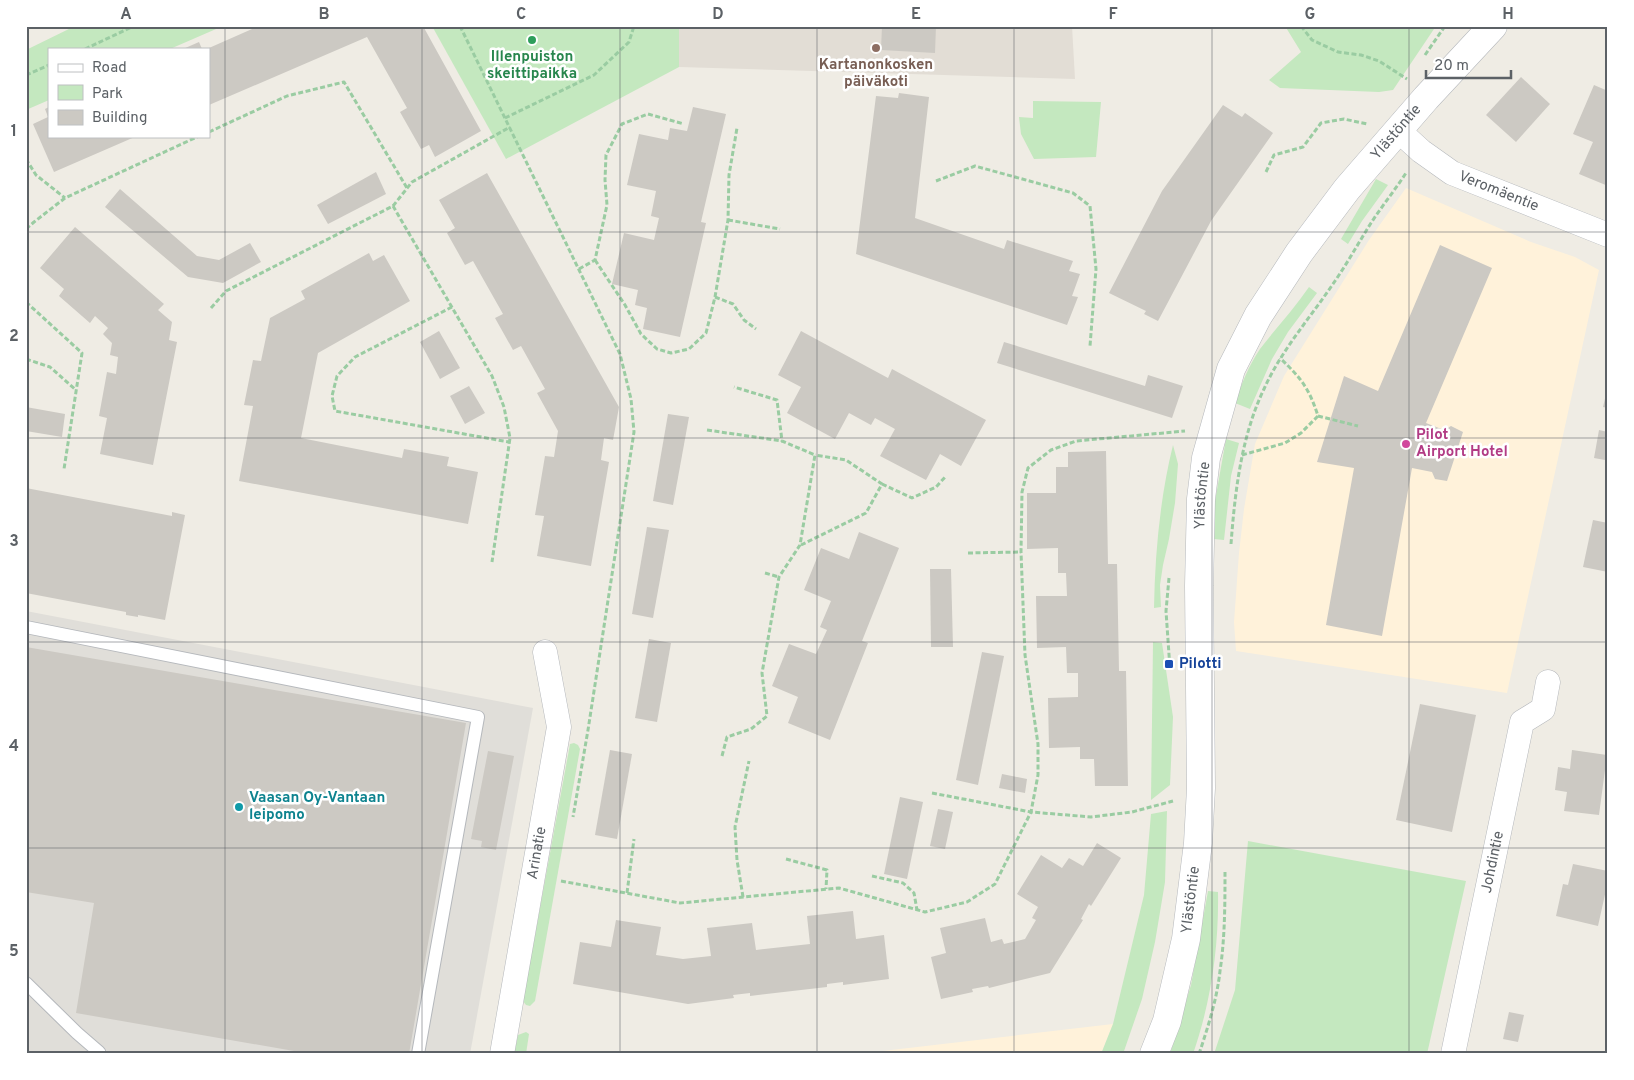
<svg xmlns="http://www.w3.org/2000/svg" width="1634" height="1080" viewBox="0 0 1634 1080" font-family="Overpass,sans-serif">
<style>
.commercial{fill:#fff2da}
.industrial{fill:#e0ded9}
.education{fill:#e2ddd5}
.green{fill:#c4e8bf}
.building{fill:#ccc9c3}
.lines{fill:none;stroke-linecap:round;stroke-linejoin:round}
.service-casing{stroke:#b5b8bc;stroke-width:14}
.minor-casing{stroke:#b5b8bc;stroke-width:25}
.tertiary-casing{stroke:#b5b8bc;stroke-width:29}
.path{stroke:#9acca2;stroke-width:3;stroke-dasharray:5 2.5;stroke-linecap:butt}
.service{stroke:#fff;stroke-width:12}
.minor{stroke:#fff;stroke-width:24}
.tertiary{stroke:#fff;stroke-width:28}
.grid{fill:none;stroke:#5c6166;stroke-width:1;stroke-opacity:0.55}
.leisure-dot{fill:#2e9e5b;stroke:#fff;stroke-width:2}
.education-dot{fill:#8d6e63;stroke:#fff;stroke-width:2}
.hotel-dot{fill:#d1479c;stroke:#fff;stroke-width:2}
.transit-dot{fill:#1a4fb4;stroke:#fff;stroke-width:2}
.culture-dot{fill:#0f9aa8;stroke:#fff;stroke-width:2}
.labels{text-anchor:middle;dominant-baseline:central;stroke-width:5;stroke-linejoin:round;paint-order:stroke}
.leisure-label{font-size:15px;font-weight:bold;fill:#27864d;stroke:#fff}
.education-label{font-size:15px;font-weight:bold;fill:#785e54;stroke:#fff}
.street-label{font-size:15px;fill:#5c6166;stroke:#fff}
.hotel-label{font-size:15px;font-weight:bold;fill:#b23c85;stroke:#fff;text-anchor:start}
.transit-label{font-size:15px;font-weight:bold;fill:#164399;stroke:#fff;text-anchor:start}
.culture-label{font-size:15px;font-weight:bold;fill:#0d838f;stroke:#fff;text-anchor:start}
.neatline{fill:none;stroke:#5c6166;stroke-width:2}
.grid-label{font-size:16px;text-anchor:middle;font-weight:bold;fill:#5c6166}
</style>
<rect width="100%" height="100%" fill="#efece4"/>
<!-- commercial -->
<g class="commercial">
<polygon points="1406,188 1531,242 1575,257 1599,270 1507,693 1236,651 1234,622 1239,553 1244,509 1255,444 1284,376 1369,240"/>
<polygon points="1113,1024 1101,1054 857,1054"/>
</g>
<!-- industrial -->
<polygon class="industrial" points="26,611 533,708 470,1054 26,1054"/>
<!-- education -->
<polygon class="education" points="679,26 1072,26 1075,79 679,67"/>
<!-- green -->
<g class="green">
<polygon points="75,26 223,26 170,49 49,49 49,100 26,110 26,50"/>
<polygon points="432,26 679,26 679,67 506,159"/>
<polygon points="1285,26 1436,26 1393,90 1379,92 1280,88 1269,80 1301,52"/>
<polygon points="1033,101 1101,102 1096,157 1034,159 1021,134 1019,117 1033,118"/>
<polygon points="1376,179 1388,185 1362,221 1348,244 1341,239"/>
<path d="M1309,287L1317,293L1288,332L1272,359L1250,409L1235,403C1241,385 1249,365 1260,349C1276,328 1294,309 1309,287Z"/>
<polygon points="1226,439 1239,443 1231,476 1224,540 1214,539 1215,501"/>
<path d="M1173,445L1178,464L1175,503L1169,539L1163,565L1160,585L1161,607L1154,608C1155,553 1160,498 1173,445Z"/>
<polygon points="1153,642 1162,643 1173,717 1170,785 1151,800"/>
<polygon points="574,743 578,745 580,749 535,1001 530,1006 526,1005 523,1001 570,744"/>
<polygon points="1167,811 1165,882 1155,942 1142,999 1123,1054 1101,1054 1113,1024 1144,895 1151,814"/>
<polygon points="1248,841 1466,881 1427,1054 1214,1054 1235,990"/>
<path d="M1208,891L1218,892C1219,947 1211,1002 1193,1054H1170L1191,985Z"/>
<polygon points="526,1032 529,1034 526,1054 514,1054 518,1035"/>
</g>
<!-- building -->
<g class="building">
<polygon points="259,26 423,26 481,131 435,157 429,145 421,149 400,112 407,108 367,37 209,105 209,48"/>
<polygon points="882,26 936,26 935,53 881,50"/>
<polygon points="199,42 202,49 183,49"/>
<polygon points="1521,77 1550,104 1516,142 1486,115"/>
<polygon points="1594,85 1608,91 1608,186 1579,174 1593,142 1573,134"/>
<polygon points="899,93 929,97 915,218 1004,249 1007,240 1073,261 1069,271 1080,274 1072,296 1078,297 1067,325 856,254 876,96 898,98"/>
<polygon points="1223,105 1242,117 1245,113 1273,133 1211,221 1158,321 1144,314 1146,311 1109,293 1162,191"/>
<polygon points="49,107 49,136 137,136 54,172 33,124 48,117 45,109"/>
<polygon points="693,107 726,114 701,222 706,223 680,337 643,329 647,308 635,305 638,290 612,284 624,233 654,240 659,218 651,216 656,191 627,185 639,134 668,140 670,128 687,131"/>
<polygon points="376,172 386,194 328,224 317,205"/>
<polygon points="487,173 619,407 613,440 604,438 601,460 609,462 591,566 537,556 544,516 535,515 545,456 554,457 558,431 537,393 545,389 521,346 513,350 495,318 503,314 473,261 465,265 447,233 455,228 439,200"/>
<polygon points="120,189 197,256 219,260 250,243 261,262 223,283 188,277 105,207"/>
<polygon points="75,227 164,304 158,310 172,322 169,340 177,342 153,465 100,454 107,418 99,416 107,372 116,374 118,357 110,355 112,343 103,334 108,328 95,316 90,323 59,296 64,289 40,268"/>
<polygon points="1440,245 1492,268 1426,423 1444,430 1451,426 1463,432 1447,481 1435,479 1432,472 1412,468 1382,636 1326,625 1354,468 1317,462 1344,376 1378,391"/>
<polygon points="369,253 373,261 384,255 410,301 318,353 301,438 402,458 404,449 449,457 447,466 478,472 468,524 239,481 253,406 244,405 253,360 261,361 270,318 305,299 301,291"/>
<polygon points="439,331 460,368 440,379 420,342"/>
<polygon points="801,331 888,378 892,369 986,420 961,466 940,454 926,480 880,456 895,429 875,418 871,425 849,413 835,439 787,413 801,387 778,375"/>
<polygon points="1004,342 1145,386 1148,375 1183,386 1172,418 997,363"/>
<polygon points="469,386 485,413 465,424 450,396"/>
<polygon points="1607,390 1608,390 1608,408 1603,407"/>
<polygon points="26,407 65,414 62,437 26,431"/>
<polygon points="668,414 689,417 673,505 653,501"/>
<polygon points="1599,430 1608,432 1608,464 1605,464 1605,460 1594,458"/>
<polygon points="1106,451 1108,564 1117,564 1119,671 1126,671 1128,786 1095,786 1094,759 1080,759 1080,747 1049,748 1048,698 1078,697 1078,673 1067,673 1066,647 1037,648 1036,596 1067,596 1066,573 1058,573 1058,548 1027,549 1027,493 1056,493 1056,467 1068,467 1068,452"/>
<polygon points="26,488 172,516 172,512 185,515 165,620 138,615 138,617 126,615 126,612 26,593"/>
<polygon points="1593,520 1608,523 1608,572 1583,567"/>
<polygon points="647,527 669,530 653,618 632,614"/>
<polygon points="859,532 899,548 862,641 868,643 830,740 788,723 798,697 772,686 789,644 816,654 827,630 820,627 831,601 804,590 821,548 849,559"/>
<polygon points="930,569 951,569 953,647 931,647"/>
<polygon points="649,639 671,643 657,722 635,718"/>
<polygon points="26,647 466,723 409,1054 311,1054 76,1013 94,903 26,892"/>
<polygon points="982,652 1004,656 978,785 956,780"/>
<polygon points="1420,704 1476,715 1452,832 1396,820"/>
<polygon points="610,750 632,754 617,839 595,835"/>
<polygon points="1572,750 1607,755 1599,815 1564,811 1567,792 1555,790 1558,767 1570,769"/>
<polygon points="488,751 514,756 496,850 481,847 482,841 471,839"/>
<polygon points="1002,774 1027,779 1025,793 999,788"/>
<polygon points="900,797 923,802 907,879 884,874"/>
<polygon points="938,809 953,812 945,849 930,846"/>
<polygon points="1097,843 1121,858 1091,906 1089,904 1081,919 1083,920 1050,973 989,988 988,986 972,989 973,992 941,999 931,957 946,953 940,928 985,918 991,942 1002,939 1004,944 1025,939 1036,920 1032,918 1038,907 1017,894 1041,855 1062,868 1069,858 1083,866"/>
<polygon points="1573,864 1608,871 1608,881 1598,926 1556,916 1563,884 1568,885"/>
<polygon points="853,911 856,939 884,935 889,979 843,985 843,982 827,984 827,987 750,996 750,993 733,995 734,998 688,1004 573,984 580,942 611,947 616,920 661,927 656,955 683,959 711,956 707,928 752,923 756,950 810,944 807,916"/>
<polygon points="1509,1012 1524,1015 1518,1042 1503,1039"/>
</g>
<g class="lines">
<!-- service casing -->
<g class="service-casing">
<g id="service">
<polyline points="26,627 478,717 418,1054"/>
<polyline points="26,983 77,1033 99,1052 98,1054"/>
</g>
</g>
<!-- minor casing -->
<g class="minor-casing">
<g id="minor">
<path id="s1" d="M1399,131L1421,151L1452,173L1608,235"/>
<path id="s2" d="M502,1054L559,727L545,652"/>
<path id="s3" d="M1453,1054L1522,722L1543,709L1548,682"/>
</g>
</g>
<!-- tertiary casing -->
<g class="tertiary-casing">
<g id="tertiary">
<path id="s4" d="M1154,1054L1167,1021L1186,939L1198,843L1201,788L1199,586L1201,499L1206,458L1231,369L1258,316L1299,253L1347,189L1426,98L1493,26"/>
</g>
</g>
<!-- path -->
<g class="path">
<polyline points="460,26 620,354 631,399 634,432 588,730 573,817"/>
<polyline points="1301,26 1312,40 1338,52 1361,55 1379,61 1407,79"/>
<polyline points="85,49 134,26"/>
<polyline points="1425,55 1445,26"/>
<polyline points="26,75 49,65"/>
<polyline points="505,118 594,75 629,42 634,26"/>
<polyline points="209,132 287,96 344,82 407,188"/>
<polyline points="26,159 36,175 65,198"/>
<polyline points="1266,172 1274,155 1303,147 1321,123 1344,119 1367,124"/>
<polyline points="936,181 975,166 1073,193 1090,206 1096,269 1090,346"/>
<polyline points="393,206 412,182 510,127"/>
<polyline points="728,220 780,229"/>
<polyline points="26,229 34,222 65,198 199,136"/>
<polyline points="595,260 625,305 641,334 657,349 671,353 689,349 706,333 715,297 728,220 729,175 737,128"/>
<polyline points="579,269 595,260 607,205 605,180 606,155 622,124 648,114 684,124"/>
<polyline points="715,297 733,304 744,320 756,329"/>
<polyline points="26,302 82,353 64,469"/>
<polyline points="452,307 355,357 337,376 332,396 335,411 509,442"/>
<polyline points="211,308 226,291 393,206 492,376 504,407 510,438 492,562"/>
<polyline points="26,359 50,367 76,390"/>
<polyline points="1318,416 1358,426"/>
<polyline points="707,430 782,441"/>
<path d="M1242,455L1285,443L1301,433L1318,416C1309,388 1301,378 1280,358"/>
<polyline points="882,484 912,498 936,487 946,476"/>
<path d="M1231,544C1235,492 1241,437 1264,389C1282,349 1311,317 1335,281C1348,262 1359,242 1371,223C1382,206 1395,190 1406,173"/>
<polyline points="801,545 866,513 882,484 846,460 815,455"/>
<polyline points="968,553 1021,552"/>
<polyline points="765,573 779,577"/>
<polyline points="1169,578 1166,611 1170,669"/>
<polyline points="722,756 727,737 751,729 767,716 762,673 779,577 800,545 815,455 782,441 777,400 734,387"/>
<polyline points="932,793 1031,812 1091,817 1132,812 1173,801"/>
<polyline points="786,859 827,870 826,889"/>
<polyline points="872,876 903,883 914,893 917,910"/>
<polyline points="561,881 680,903 839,888 925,912 967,902 995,884 1031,812 1038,775 1038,744 1025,655 1021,552 1022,492 1028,468 1051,450 1076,441 1185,431"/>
<polyline points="627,893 634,839"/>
<polyline points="743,897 737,860 735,827 749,761"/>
<path d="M1199,1054C1208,1027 1217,999 1220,971C1225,938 1225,903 1225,870"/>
</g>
<!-- service -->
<use href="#service" class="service"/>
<!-- minor -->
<use href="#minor" class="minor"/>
<!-- tertiary -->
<use href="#tertiary" class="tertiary"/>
</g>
<!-- grid -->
<path class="grid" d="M225,26V1054M422,26V1054M620,26V1054M817,26V1054M1014,26V1054M1212,26V1054M1409,26V1054M26,232H1608M26,438H1608M26,642H1608M26,848H1608"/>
<!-- markers -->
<circle class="leisure-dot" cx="532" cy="40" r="5"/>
<circle class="education-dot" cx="876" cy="48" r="5"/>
<circle class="hotel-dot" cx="1406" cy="444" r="5"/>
<rect class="transit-dot" x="1164" y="659" width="10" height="10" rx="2.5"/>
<circle class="culture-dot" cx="239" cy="807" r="5"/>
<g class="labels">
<!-- leisure labels -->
<g class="leisure-label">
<text x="532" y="57">Illenpuiston<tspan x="532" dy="17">skeittipaikka</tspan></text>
</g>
<!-- education labels -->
<g class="education-label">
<text x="876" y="65">Kartanonkosken<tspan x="876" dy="17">päiväkoti</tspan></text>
</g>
<!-- street labels -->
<g class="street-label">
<text stroke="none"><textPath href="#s4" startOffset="984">Ylästöntie</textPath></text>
<text stroke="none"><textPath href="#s1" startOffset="118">Veromäentie</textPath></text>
<text stroke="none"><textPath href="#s4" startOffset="564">Ylästöntie</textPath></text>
<text stroke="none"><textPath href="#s2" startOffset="204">Arinatie</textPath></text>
<text stroke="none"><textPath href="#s3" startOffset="196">Johdintie</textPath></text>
<text stroke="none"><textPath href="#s4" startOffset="159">Ylästöntie</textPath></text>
</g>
<!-- hotel labels -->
<g class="hotel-label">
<text x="1416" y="435">Pilot<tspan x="1416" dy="17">Airport Hotel</tspan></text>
</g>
<!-- transit labels -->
<g class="transit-label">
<text x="1179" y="664">Pilotti</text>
</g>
<!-- culture labels -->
<g class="culture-label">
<text x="249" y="798">Vaasan Oy-Vantaan<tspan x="249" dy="17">leipomo</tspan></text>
</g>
</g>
<!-- border -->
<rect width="1634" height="1080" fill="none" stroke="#ffffff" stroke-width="55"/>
<!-- legend -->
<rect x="48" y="48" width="162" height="90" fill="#ffffff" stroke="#bec0c2"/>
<rect x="58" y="64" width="25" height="8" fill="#ffffff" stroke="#bec0c2"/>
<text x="92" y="72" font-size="15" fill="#5c6166">Road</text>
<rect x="58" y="85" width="25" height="15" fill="#c4e8bf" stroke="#bec0c2"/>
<text x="92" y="98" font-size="15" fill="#5c6166">Park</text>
<rect x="58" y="110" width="25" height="15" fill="#ccc9c3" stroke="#bec0c2"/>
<text x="92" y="122" font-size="15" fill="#5c6166">Building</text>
<!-- scale -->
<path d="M1426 70v8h85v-8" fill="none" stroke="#5c6166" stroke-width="2.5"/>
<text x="1434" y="70" font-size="15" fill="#5c6166" stroke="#ffffff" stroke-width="4" paint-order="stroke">20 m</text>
<rect x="28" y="28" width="1578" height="1024" class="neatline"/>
<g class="grid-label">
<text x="126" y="19">A</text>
<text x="324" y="19">B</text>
<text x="521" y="19">C</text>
<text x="718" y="19">D</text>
<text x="916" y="19">E</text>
<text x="1113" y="19">F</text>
<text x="1310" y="19">G</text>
<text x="1508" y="19">H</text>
<text x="14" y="136">1</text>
<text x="14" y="341">2</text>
<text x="14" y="546">3</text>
<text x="14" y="751">4</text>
<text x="14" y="956">5</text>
</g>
</svg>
